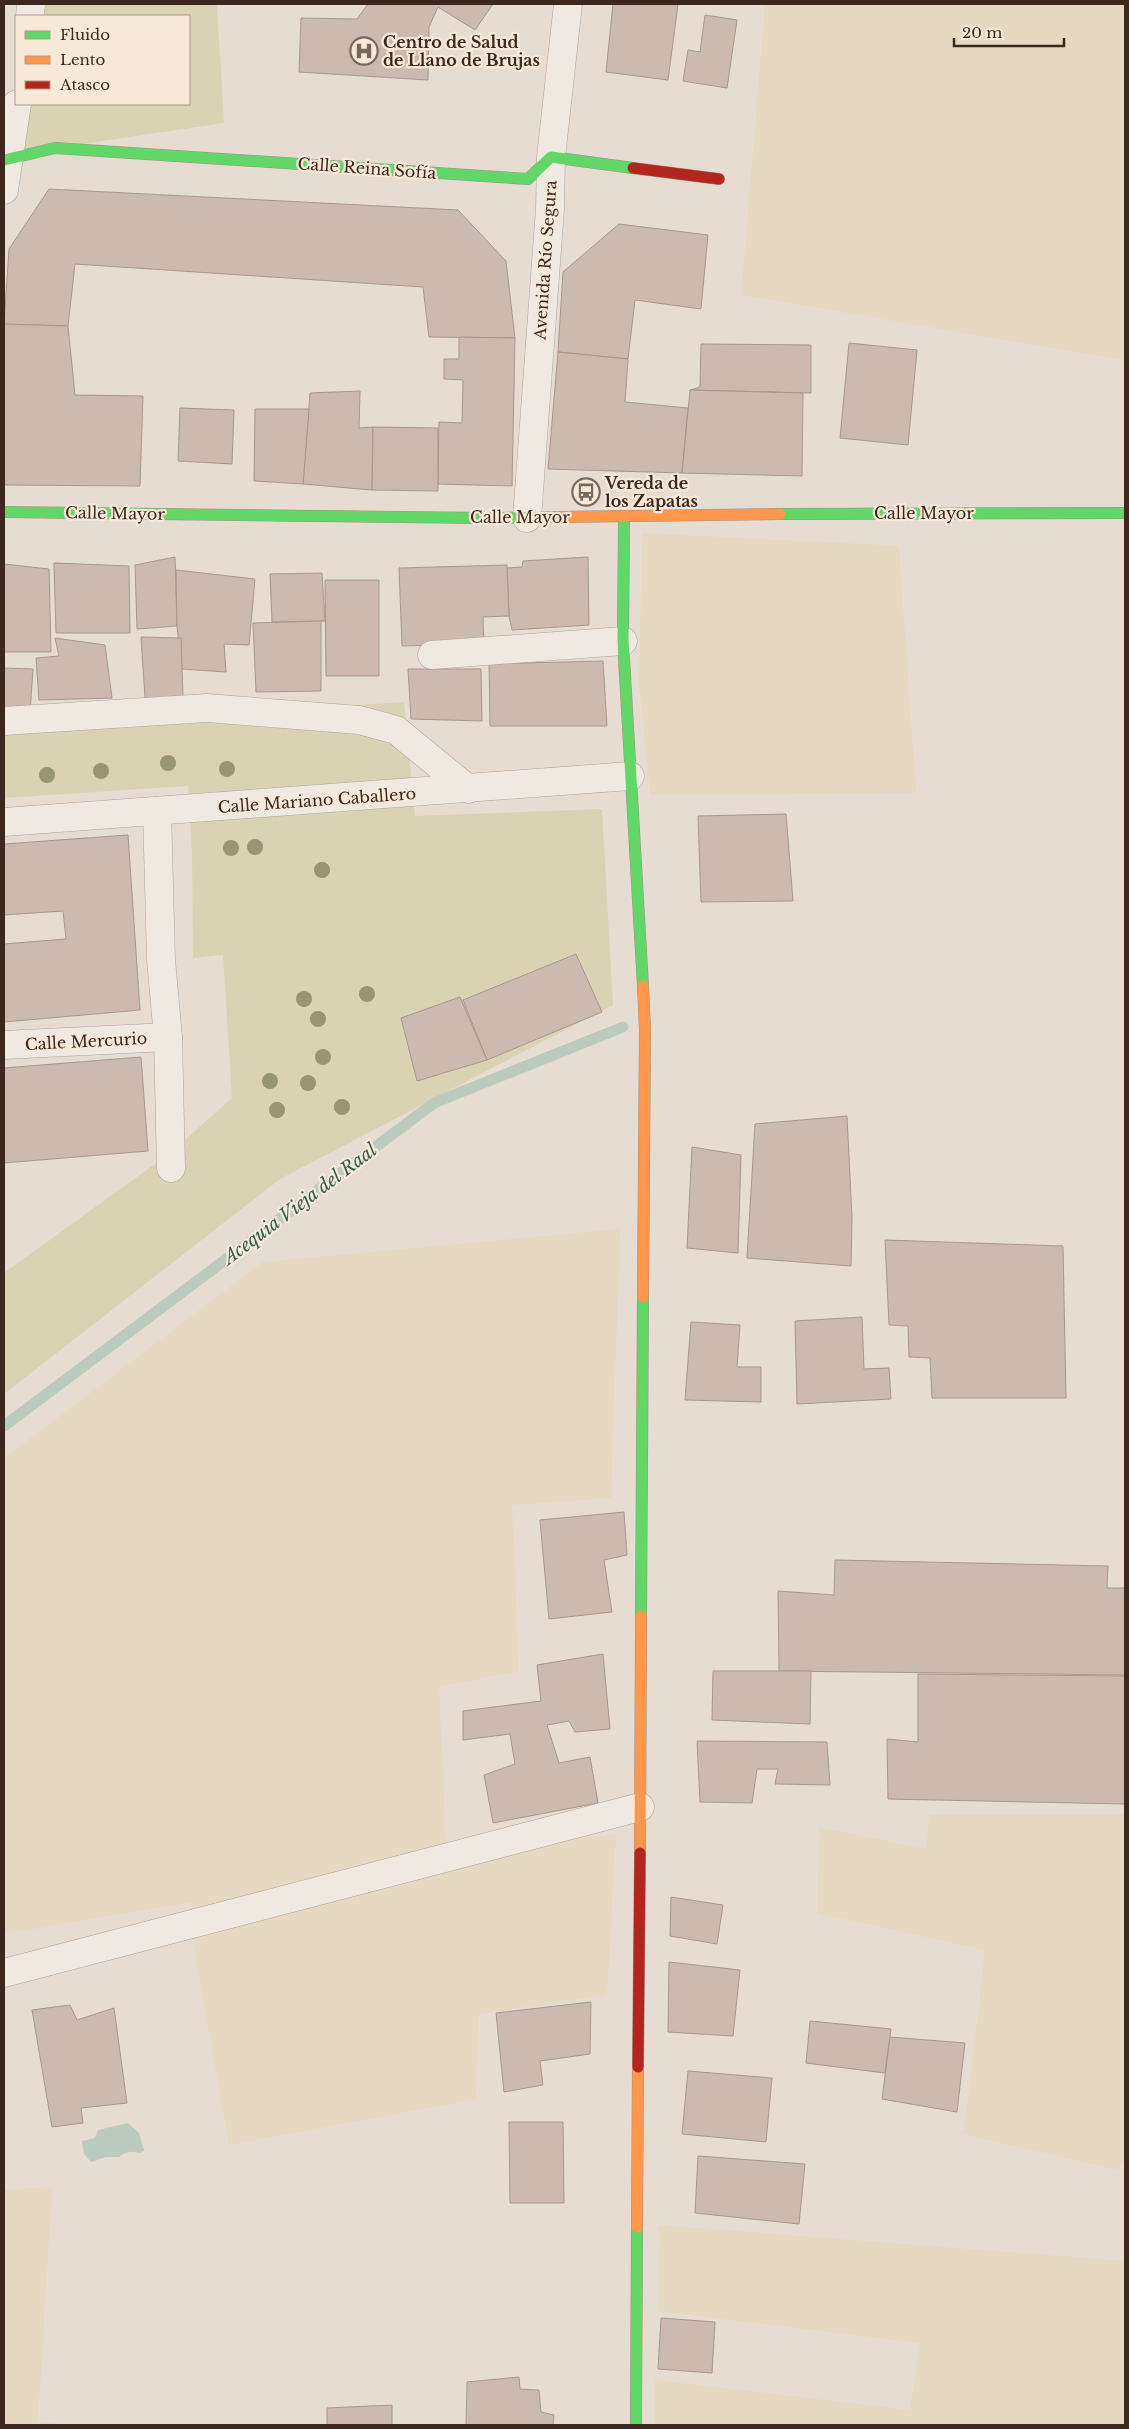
<svg xmlns="http://www.w3.org/2000/svg" width="1129" height="2429" viewBox="0 0 1129 2429" font-family="'Libre Baskerville',serif">
<style>
.farmland{fill:#e7d8c1}
.green{fill:#dad3b3}
.water{fill:#bbcbbf}
.lines{fill:none;stroke-linecap:round;stroke-linejoin:round}
.stream{stroke:#bbcbbf;stroke-width:11}
.building{fill:#ccbab1;stroke:#a8978f}
.street-casing{stroke:#ada299;stroke-width:29}
.fast-casing{stroke:#9d9189;stroke-width:12}
.slow-casing{stroke:#9d9189;stroke-width:12}
.jam-casing{stroke:#9d9189;stroke-width:12}
.street{stroke:#f0e9e2;stroke-width:28}
.fast{stroke:#63d668;stroke-width:11}
.slow{stroke:#ff974d;stroke-width:11}
.jam{stroke:#b3261e;stroke-width:11}
.tree{fill:#989572}
.labels{text-anchor:middle;dominant-baseline:central;stroke-width:4.5;stroke-linejoin:round;paint-order:stroke}
.poi-label{font-size:16px;font-weight:bold;fill:#3d281f;stroke:#f8e8d7;text-anchor:start}
.street-label{font-size:16px;fill:#3d281f;stroke:#f8e8d7}
.water-label{font-size:18px;font-style:italic;fill:#2e5e52;stroke:#f8e8d7}
</style>
<rect width="100%" height="100%" fill="#e7dcd1"/>
<!-- farmland -->
<g class="farmland">
<polygon points="765,4 1125,4 1125,360 741,295"/>
<polygon points="642,533 899,546 916,793 650,795 639,684"/>
<polygon points="620,1229 611,1498 512,1505 519,1671 439,1687 446,1844 616,1835 607,1995 479,2014 476,2099 229,2145 192,1937 191,1902 4,1934 4,1458 263,1262"/>
<polygon points="1125,1814 1125,2156 1117,2170 964,2134 985,1950 817,1913 819,1827 926,1849 929,1815"/>
<polygon points="52,2187 38,2422 70,2425 4,2425 4,2190"/>
<polygon points="659,2225 1125,2261 1125,2425 655,2425 655,2380 910,2410 920,2343 658,2311"/>
</g>
<!-- green -->
<g class="green">
<polygon points="24,4 217,4 224,123 55,148 8,160 16,78 16,104 189,104 189,16 23,16"/>
<polygon points="404,702 415,816 602,809 613,1005 280,1179 4,1394 4,1273 170,1153 232,1098 223,955 193,958 192,854 188,786 4,798 4,730"/>
</g>
<!-- water -->
<path class="water" d="M128,2123L139,2133L144,2150L140,2153C132,2151 126,2151 119,2157H106L91,2162L84,2154L82,2141L95,2138L98,2130Z"/>
<g class="lines">
<!-- stream -->
<polyline class="stream" points="4,1426 434,1103 623,1027"/>
</g>
<!-- building -->
<g class="building">
<polygon points="368,4 493,4 475,30 438,7 429,27 428,80 299,72 301,18 357,19"/>
<polygon points="613,4 678,4 668,80 606,72"/>
<polygon points="705,15 737,20 727,88 683,81 688,50 700,52"/>
<polygon points="49,189 458,210 506,261 515,338 429,337 423,287 75,264 68,326 4,324 9,249"/>
<polygon points="619,224 708,235 701,309 635,300 628,359 558,352 563,272"/>
<polygon points="4,324 68,326 75,395 143,396 140,486 4,485"/>
<polygon points="459,337 515,338 512,486 438,484 439,422 462,423 463,380 444,379 444,359 459,359"/>
<polygon points="849,343 917,350 908,445 840,438"/>
<polygon points="701,344 811,345 811,393 690,390 700,387"/>
<polygon points="558,352 628,359 625,402 688,408 682,473 548,469"/>
<polygon points="690,390 803,393 802,476 682,473"/>
<polygon points="360,391 359,428 373,427 372,490 303,484 310,393"/>
<polygon points="180,408 234,410 232,464 178,461"/>
<polygon points="255,409 309,409 303,484 254,481"/>
<polygon points="373,427 438,428 438,491 372,490"/>
<polygon points="175,557 177,626 137,629 135,565"/>
<polygon points="588,557 589,625 512,630 509,616 507,568 522,567 523,561"/>
<polygon points="54,563 129,566 130,633 56,633"/>
<polygon points="4,564 49,569 51,652 4,652"/>
<polygon points="507,565 509,616 483,617 484,644 402,646 399,568"/>
<polygon points="176,570 255,579 249,645 224,644 226,672 182,669 177,626"/>
<polygon points="322,573 325,621 272,622 270,574"/>
<polygon points="325,580 379,580 379,676 326,676"/>
<polygon points="321,621 321,691 256,692 253,623"/>
<polygon points="141,637 181,638 183,697 145,698"/>
<polygon points="55,638 105,645 112,698 39,700 36,658 59,656"/>
<polygon points="603,661 607,726 490,726 489,664"/>
<polygon points="4,668 33,669 30,713 4,714"/>
<polygon points="408,669 481,669 482,721 411,719"/>
<polygon points="786,814 793,901 701,902 698,816"/>
<polygon points="128,835 140,1010 4,1022 4,944 66,939 63,911 4,915 4,844"/>
<polygon points="576,954 602,1012 487,1060 463,1000"/>
<polygon points="460,997 487,1060 417,1081 401,1018"/>
<polygon points="141,1057 148,1151 4,1163 4,1068"/>
<polygon points="847,1116 852,1218 851,1266 747,1258 755,1124"/>
<polygon points="692,1147 741,1155 738,1253 687,1248"/>
<polygon points="885,1240 1063,1246 1066,1398 932,1398 930,1358 909,1357 908,1326 889,1325"/>
<polygon points="862,1317 864,1369 889,1368 891,1399 797,1404 795,1321"/>
<polygon points="691,1322 740,1325 737,1367 761,1367 761,1402 685,1400"/>
<polygon points="624,1512 627,1555 604,1560 612,1612 549,1619 540,1520"/>
<polygon points="835,1560 1108,1566 1107,1588 1125,1588 1125,1675 779,1671 778,1591 834,1595"/>
<polygon points="603,1654 610,1729 575,1732 569,1721 547,1725 559,1763 590,1757 598,1803 493,1823 484,1775 515,1764 510,1734 463,1740 463,1711 541,1701 537,1665"/>
<polygon points="713,1671 811,1671 810,1724 712,1720"/>
<polygon points="918,1674 1125,1676 1125,1804 888,1799 887,1739 918,1742"/>
<polygon points="697,1741 827,1742 830,1785 775,1784 778,1769 757,1769 752,1803 700,1802"/>
<polygon points="671,1897 723,1905 717,1944 670,1936"/>
<polygon points="669,1962 740,1970 733,2036 668,2032"/>
<polygon points="591,2002 590,2054 540,2061 543,2085 504,2092 496,2013"/>
<polygon points="70,2005 77,2020 114,2008 127,2103 81,2108 83,2123 52,2127 32,2010"/>
<polygon points="810,2021 891,2029 885,2073 806,2063"/>
<polygon points="890,2037 965,2043 957,2112 882,2099"/>
<polygon points="688,2071 772,2078 766,2142 682,2134"/>
<polygon points="509,2122 563,2122 564,2203 510,2203"/>
<polygon points="698,2156 805,2164 799,2224 695,2213"/>
<polygon points="661,2318 715,2322 712,2373 658,2369"/>
<polygon points="519,2377 520,2389 539,2390 541,2412 554,2415 553,2425 466,2425 467,2382"/>
<polygon points="392,2405 392,2425 327,2425 327,2408"/>
</g>
<g class="lines">
<!-- street casing -->
<g class="street-casing">
<g id="street">
<polyline points="30,16 31,4"/>
<polyline points="4,190 17,104"/>
<polyline points="527,518 550,209 551,157 568,4"/>
<polyline points="432,655 623,641"/>
<polyline points="4,721 207,708 359,720 396,730 468,789"/>
<polyline points="157,811 161,960 168,1037 171,1168"/>
<polyline points="4,822 630,776"/>
<polyline points="4,1045 168,1037"/>
<polyline points="4,1973 640,1807"/>
</g>
</g>
<!-- fast casing -->
<g class="fast-casing">
<g id="fast">
<polyline points="4,160 55,148 528,179 551,157 633,168"/>
<polyline points="4,512 483,518 558,517"/>
<polyline points="780,514 1125,513"/>
<polyline points="624,516 623,641 643,986"/>
<polyline points="641,1616 643,1297"/>
<polyline points="636,2425 637,2227"/>
</g>
</g>
<!-- slow casing -->
<g class="slow-casing">
<g id="slow">
<polyline points="558,517 780,514"/>
<polyline points="643,986 645,1030 643,1297"/>
<polyline points="640,1853 641,1616"/>
<polyline points="637,2227 638,2067"/>
</g>
</g>
<!-- jam casing -->
<g class="jam-casing">
<g id="jam">
<polyline points="633,168 719,179"/>
<polyline points="638,2067 640,1853"/>
</g>
</g>
<!-- street -->
<use href="#street" class="street"/>
<!-- fast -->
<use href="#fast" class="fast"/>
<!-- slow -->
<use href="#slow" class="slow"/>
<!-- jam -->
<use href="#jam" class="jam"/>
</g>
<!-- trees -->
<g class="tree">
<circle cx="168" cy="763" r="8"/>
<circle cx="227" cy="769" r="8"/>
<circle cx="101" cy="771" r="8"/>
<circle cx="47" cy="775" r="8"/>
<circle cx="255" cy="847" r="8"/>
<circle cx="231" cy="848" r="8"/>
<circle cx="322" cy="870" r="8"/>
<circle cx="367" cy="994" r="8"/>
<circle cx="304" cy="999" r="8"/>
<circle cx="318" cy="1019" r="8"/>
<circle cx="323" cy="1057" r="8"/>
<circle cx="270" cy="1081" r="8"/>
<circle cx="308" cy="1083" r="8"/>
<circle cx="342" cy="1107" r="8"/>
<circle cx="277" cy="1110" r="8"/>
</g>
<!-- icons -->
<defs>
<g id="hospital-ring" transform="scale(1.4375)"><circle r="9.5" fill="#f8e8d7" stroke="#78675d" stroke-width="1.5"/><path d="M-5-5h3v3.5h4V-5h3V5h-3V1.5h-4V5h-3Z" fill="#78675d"/></g>
<g id="bus-ring" transform="scale(1.4375)"><circle r="9.5" fill="#f8e8d7" stroke="#78675d" stroke-width="1.5"/><path d="M-5-6H5V4H4V6H2V4H-2V6H-4V4H-5ZM-3.5-4V0h7V-4ZM-3.5 1.2v1.5H-2V1.2ZM2 1.2v1.5H3.5V1.2Z" fill="#78675d"/></g>
</defs>
<g fill-rule="evenodd">
<use href="#hospital-ring" x="364" y="51"/>
<use href="#bus-ring" x="586" y="492"/>
</g>
<g class="labels">
<!-- poi labels -->
<g class="poi-label">
<text x="383" y="42">Centro de Salud<tspan x="383" dy="18">de Llano de Brujas</tspan></text>
<text x="605" y="483">Vereda de<tspan x="605" dy="18">los Zapatas</tspan></text>
</g>
<!-- street labels -->
<g class="street-label">
<text transform="translate(367 168) rotate(4)">Calle Reina Sofía</text>
<text transform="translate(545 260) rotate(-86)">Avenida Río Segura</text>
<text transform="translate(115 513) rotate(1)">Calle Mayor</text>
<text x="924" y="513">Calle Mayor</text>
<text x="520" y="517">Calle Mayor</text>
<text transform="translate(317 800) rotate(-4)">Calle Mariano Caballero</text>
<text transform="translate(86 1041) rotate(-3)">Calle Mercurio</text>
</g>
<!-- water labels -->
<g class="water-label">
<text transform="translate(300 1204) rotate(-37)">Acequia Vieja del Raal</text>
</g>
</g>
<!-- border -->
<rect width="1129" height="2429" fill="none" stroke="#3d281f" stroke-width="10"/>
<!-- legend -->
<rect x="15" y="15" width="175" height="90" fill="#f8e8d7" stroke="#ad9b8d"/>
<rect x="25" y="31" width="25" height="8" fill="#63d668" stroke="#ad9b8d"/>
<text x="60" y="40" font-size="15" fill="#3d281f">Fluido</text>
<rect x="25" y="56" width="25" height="8" fill="#ff974d" stroke="#ad9b8d"/>
<text x="60" y="65" font-size="15" fill="#3d281f">Lento</text>
<rect x="25" y="81" width="25" height="8" fill="#b3261e" stroke="#ad9b8d"/>
<text x="60" y="90" font-size="15" fill="#3d281f">Atasco</text>
<!-- scale -->
<path d="M954 38v8h110v-8" fill="none" stroke="#3d281f" stroke-width="2.5"/>
<text x="962" y="38" font-size="15" fill="#3d281f" stroke="#f8e8d7" stroke-width="4" paint-order="stroke">20 m</text>
</svg>
